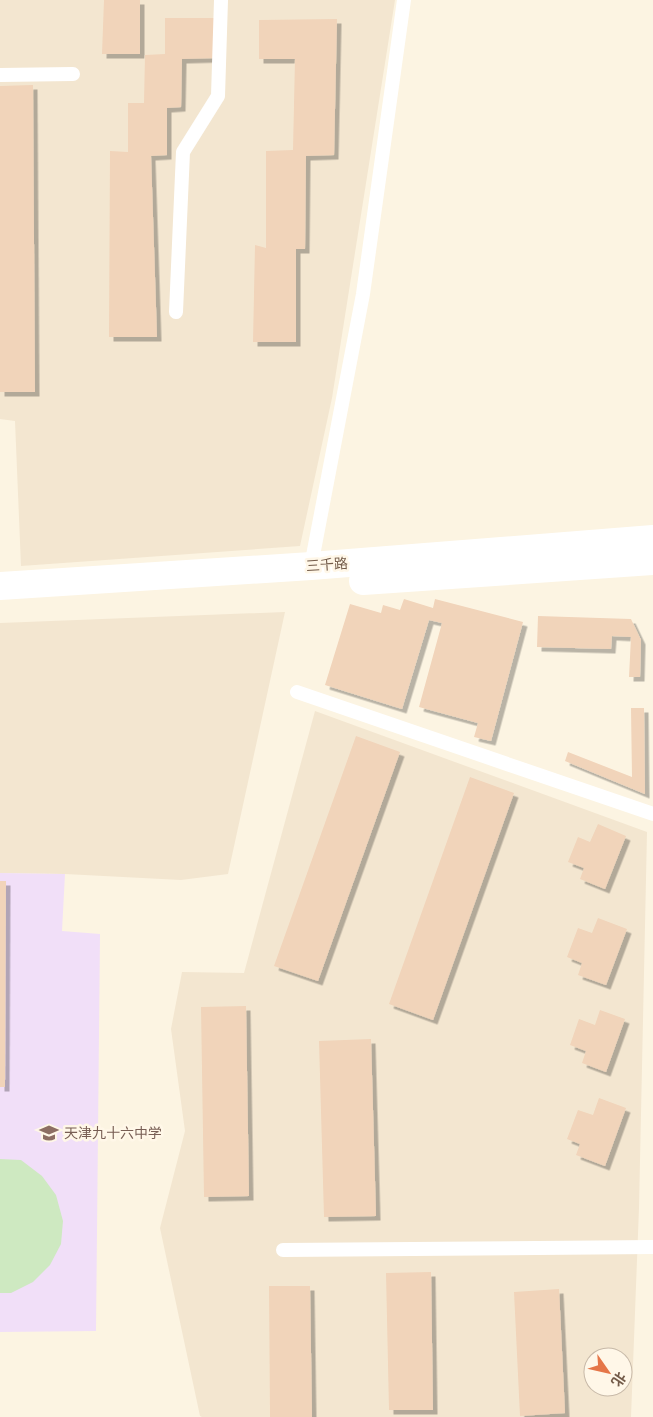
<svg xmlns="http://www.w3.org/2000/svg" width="653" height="1417" viewBox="0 0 653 1417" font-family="'Fira Sans Condensed','Noto Sans SC',sans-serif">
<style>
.residential{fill:#f3e6d0;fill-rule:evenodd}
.education{fill:#f1dff8}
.pitch{fill:#cee9c1}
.building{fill:#f1d4ba;filter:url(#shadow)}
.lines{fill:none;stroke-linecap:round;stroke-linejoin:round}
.service{stroke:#fff;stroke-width:14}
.tertiary{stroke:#fff;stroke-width:28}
.labels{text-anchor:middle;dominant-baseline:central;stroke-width:5;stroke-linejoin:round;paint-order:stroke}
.street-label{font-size:14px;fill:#735b49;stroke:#fff7e8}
.education-label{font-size:14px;fill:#785e54;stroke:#fff7e8;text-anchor:start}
</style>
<defs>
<filter id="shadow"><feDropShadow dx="4.5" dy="4.5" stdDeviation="0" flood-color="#0004"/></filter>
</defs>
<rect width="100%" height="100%" fill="#fcf4e2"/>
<!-- residential -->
<g class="residential">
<polygon points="0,0 395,0 332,398 300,546 21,566 15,421 0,419"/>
<polygon points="285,612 228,874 181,880 65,874 0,873 0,623"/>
<path d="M315,711L647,832L639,1208L631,1417H202L200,1416L160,1228L185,1131L171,1029L182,972L244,973ZM593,1357H623V1387H593Z"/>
</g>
<!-- education -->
<polygon class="education" points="0,873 65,874 62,931 100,934 96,1331 0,1332"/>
<!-- pitch -->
<polygon class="pitch" points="0,1159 21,1160 42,1176 56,1195 63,1221 61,1244 50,1265 33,1282 11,1293 0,1293"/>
<!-- building -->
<g class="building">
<polygon points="104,0 140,0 140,54 102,54"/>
<polygon points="165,18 217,18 216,58 182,59 181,107 167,108 167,155 151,156 157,337 109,337 110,151 128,152 128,103 144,103 145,55 165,54"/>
<polygon points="337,19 334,155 306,156 305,249 296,249 296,342 253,342 255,245 266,248 266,151 293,150 295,59 259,59 259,20"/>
<polygon points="33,85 35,392 0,392 0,86"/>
<polygon points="404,599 433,608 435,599 523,622 491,741 474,737 478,723 419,707 442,623 429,620 402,709 325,685 350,604 381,613 383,605 400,610"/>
<polygon points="538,616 631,619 641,640 640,677 629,677 631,637 612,636 611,649 537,647"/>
<polygon points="631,708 644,708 645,794 565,761 568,752 632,777"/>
<polygon points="356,736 400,752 318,981 274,966"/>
<polygon points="470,777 514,793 433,1020 389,1004"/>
<polygon points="598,824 626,836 605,889 580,879 584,868 568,862 578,837 590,842"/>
<polygon points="0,881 6,881 5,1087 0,1087"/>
<polygon points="598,918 627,929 606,985 578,975 582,963 567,957 578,928 592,933"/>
<polygon points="246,1006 249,1196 204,1197 201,1007"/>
<polygon points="600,1010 625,1019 606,1072 582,1063 586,1051 570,1045 579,1019 595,1025"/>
<polygon points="371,1039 376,1216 324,1217 319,1041"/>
<polygon points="599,1098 626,1108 605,1166 576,1155 580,1144 567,1139 578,1110 593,1115"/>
<polygon points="431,1272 433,1410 389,1410 386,1273"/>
<polygon points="269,1286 310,1286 312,1417 270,1417"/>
<polygon points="559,1289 565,1413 520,1416 514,1292"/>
</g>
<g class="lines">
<!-- service -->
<g class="service">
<polyline points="0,75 73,74"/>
<polyline points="176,312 183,152 218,96 221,0"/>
<polyline points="311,566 363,294 404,0"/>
<polyline points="297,692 653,814"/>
<polyline points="283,1250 653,1247"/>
</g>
<!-- tertiary -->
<g class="tertiary">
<polyline points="363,581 653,561"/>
<polyline points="0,586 311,566 653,539"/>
</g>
</g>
<!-- icons -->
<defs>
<g id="school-bare" transform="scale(1.5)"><path d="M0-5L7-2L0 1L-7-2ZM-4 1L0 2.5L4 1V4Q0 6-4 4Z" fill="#8d6e63" stroke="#fff7e8" stroke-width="2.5" paint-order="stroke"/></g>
</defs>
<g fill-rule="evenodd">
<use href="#school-bare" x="49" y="1133"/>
</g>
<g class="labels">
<!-- street labels -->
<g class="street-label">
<text transform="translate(327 565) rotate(-4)">三千路</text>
</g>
<!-- education labels -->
<g class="education-label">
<text x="64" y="1133">天津九十六中学</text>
</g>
</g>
<!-- north arrow -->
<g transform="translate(608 1372) rotate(124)"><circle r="24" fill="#fff7e8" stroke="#c7b9a8"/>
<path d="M0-4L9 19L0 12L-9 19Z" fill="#e57648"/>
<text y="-8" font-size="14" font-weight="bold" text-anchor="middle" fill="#735b49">北</text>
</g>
</svg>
